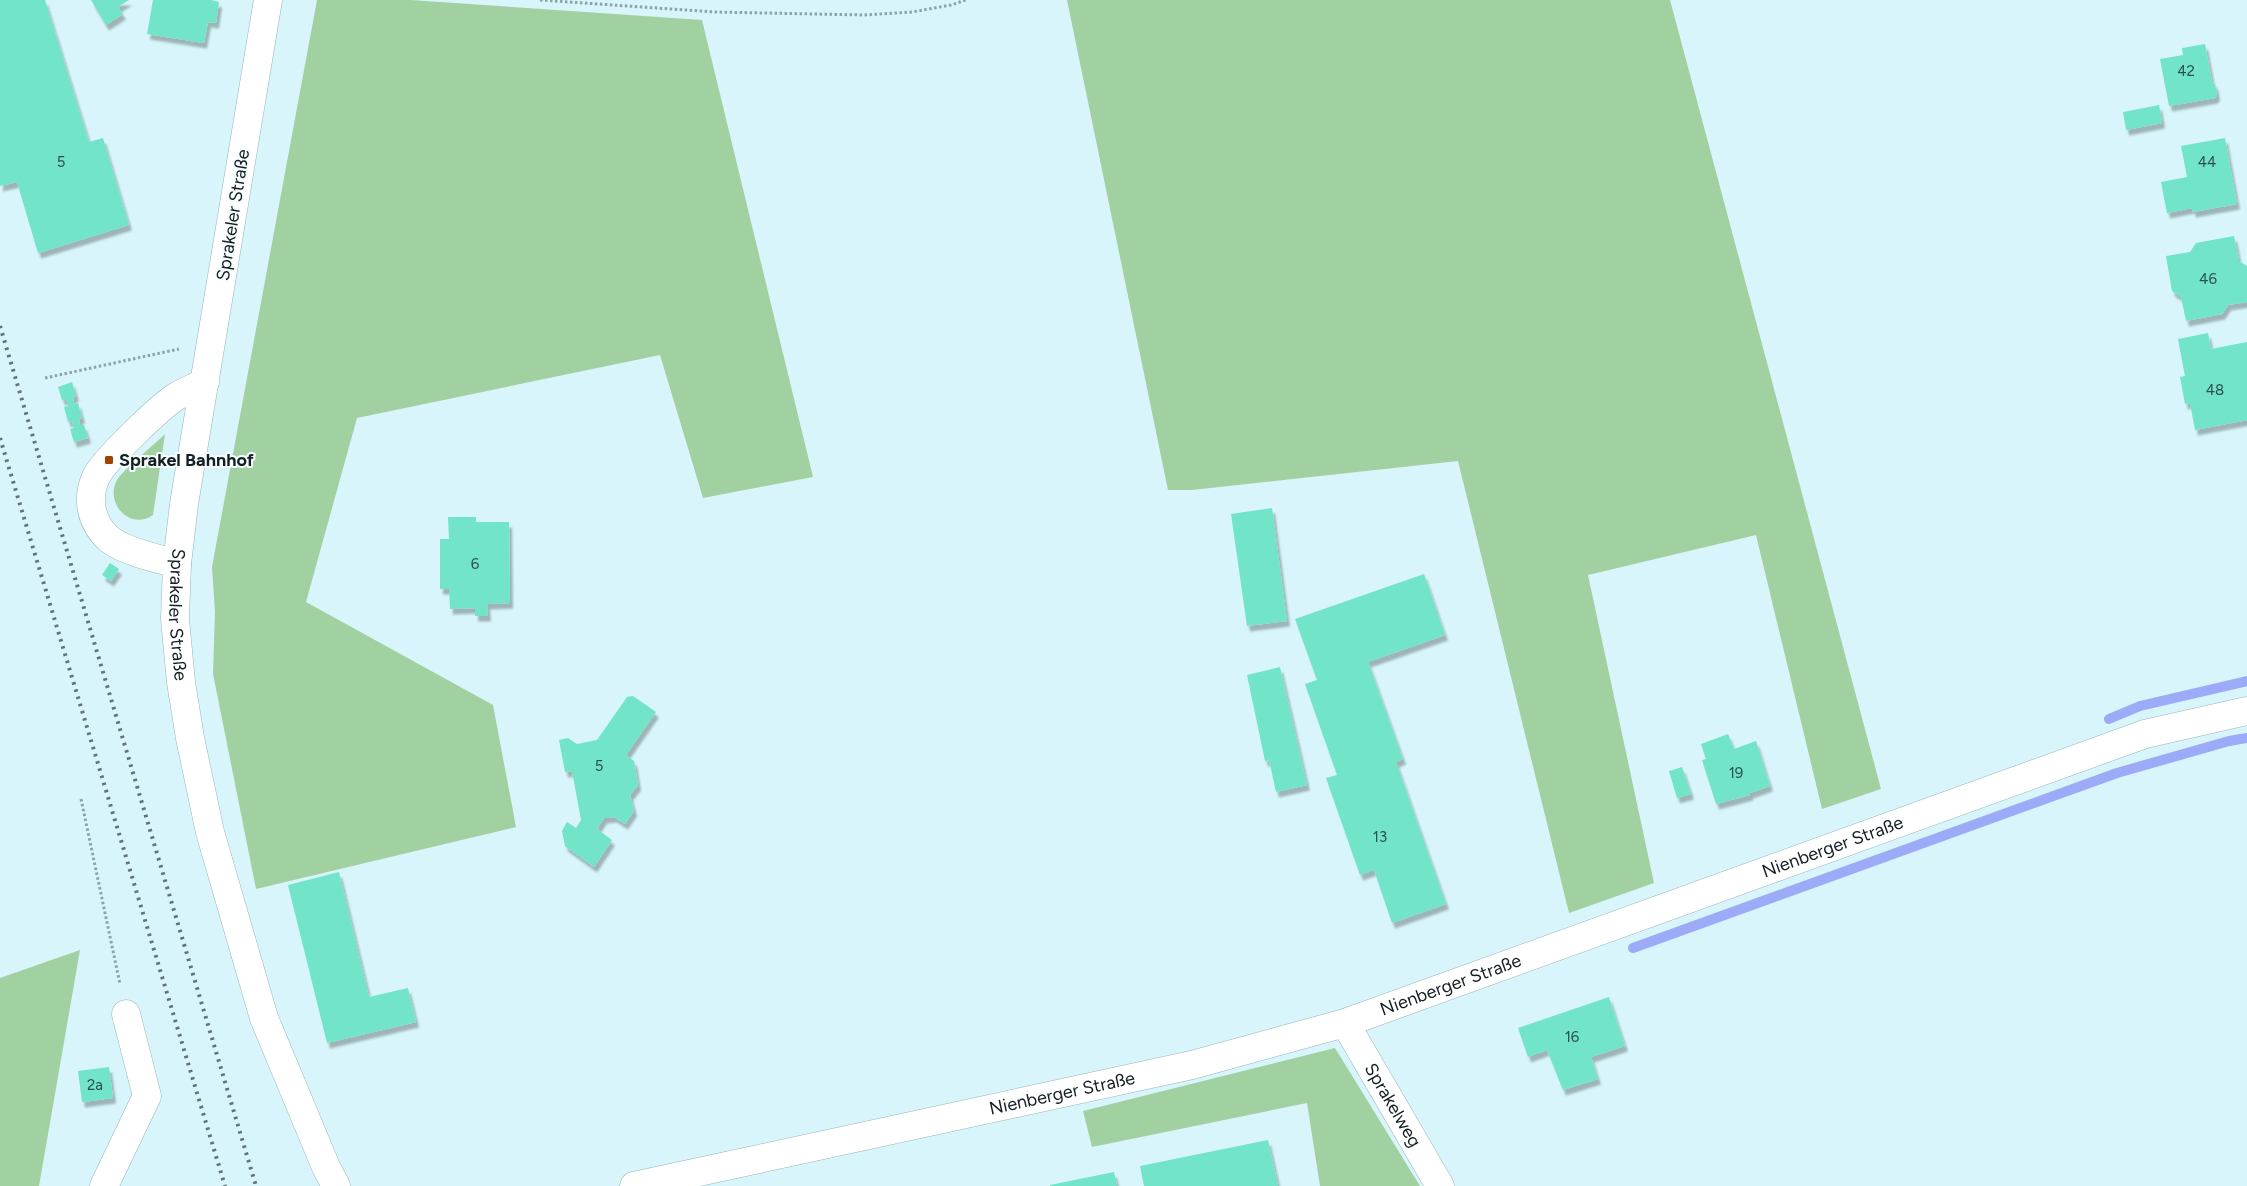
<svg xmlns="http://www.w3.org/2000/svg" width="2247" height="1186" viewBox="0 0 2247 1186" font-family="Figtree,sans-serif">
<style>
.green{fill:#a2d1a1}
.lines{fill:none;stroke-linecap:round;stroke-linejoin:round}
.stream{stroke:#9daaf7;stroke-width:10}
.building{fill:#72e4ca;filter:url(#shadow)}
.minor-casing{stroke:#98b4b9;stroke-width:29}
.path{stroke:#8da3a7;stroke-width:3;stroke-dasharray:2.5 2.5;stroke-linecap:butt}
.minor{stroke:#fff;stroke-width:28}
.rail{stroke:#617376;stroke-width:4;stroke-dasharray:2.5 5;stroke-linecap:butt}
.poi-dot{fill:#a34200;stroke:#f7fdfe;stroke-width:2}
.labels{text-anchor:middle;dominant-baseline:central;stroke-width:4;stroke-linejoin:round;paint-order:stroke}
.number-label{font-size:15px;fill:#2c504b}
.street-label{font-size:18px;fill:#141f21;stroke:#f7fdfe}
.poi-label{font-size:18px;font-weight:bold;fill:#141f21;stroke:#f7fdfe;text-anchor:start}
</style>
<defs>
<filter id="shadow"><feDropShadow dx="3" dy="5.5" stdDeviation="1" flood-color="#0004"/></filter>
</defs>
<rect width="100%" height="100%" fill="#d7f5fa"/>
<!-- green -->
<g class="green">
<polygon points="317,0 411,0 702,20 813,477 703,498 660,355 357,418 306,602 493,705 516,827 256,889 213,674 215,612 212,567"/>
<polygon points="1067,0 1670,0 1881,789 1822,809 1756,535 1588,575 1654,883 1569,913 1458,461 1192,490 1168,490"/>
<path d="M165,434L153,515C131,531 104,504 117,480C123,470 155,444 165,434Z"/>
<polygon points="80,950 39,1186 0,1186 0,978"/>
<polygon points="1335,1048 1420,1186 1320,1186 1307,1103 1092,1147 1083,1111"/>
</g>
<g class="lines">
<!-- stream -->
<g class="stream">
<polyline points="2109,719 2140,706 2247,681"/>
<polyline points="1633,948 2117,773 2229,741 2247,738"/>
</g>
</g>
<!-- building -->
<g class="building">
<polygon points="0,0 45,0 89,142 103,138 129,225 38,253 17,182 0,186"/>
<polygon points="91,0 129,0 118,7 123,14 106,25"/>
<polygon points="153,0 211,0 219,2 216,23 208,22 204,43 147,34"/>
<polygon points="2205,44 2212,82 2215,84 2217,95 2215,98 2169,106 2160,59 2183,55 2182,48"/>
<polygon points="2159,105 2162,123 2126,130 2123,112"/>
<polygon points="2225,138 2237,204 2193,212 2192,208 2167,213 2161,182 2187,177 2181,146"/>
<polygon points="2234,236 2239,261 2247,266 2247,302 2228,305 2222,314 2186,321 2181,297 2172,291 2166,256 2190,252 2196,243"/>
<polygon points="2208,333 2211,349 2247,342 2247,420 2195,430 2190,403 2185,404 2180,377 2185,376 2178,339"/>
<polygon points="72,382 76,396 73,397 74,404 78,403 82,418 79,419 80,425 84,425 88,438 74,442 70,429 74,428 72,421 68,422 64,407 68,406 66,399 62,400 58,387"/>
<polygon points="1272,508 1287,621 1247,626 1231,514"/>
<polygon points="448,517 476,517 476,522 509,522 510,603 487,604 488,616 475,616 475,608 450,609 449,589 440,589 440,539 449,539"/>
<polygon points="110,563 119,569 111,581 102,575"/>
<polygon points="1424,574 1445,635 1368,662 1403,759 1396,762 1446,904 1392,923 1374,870 1360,875 1326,778 1337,775 1305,684 1317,680 1295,619"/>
<polygon points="1280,667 1307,785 1276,792 1269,760 1265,761 1247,675"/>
<polygon points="633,696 656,712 626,755 634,761 638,785 630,795 634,811 625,824 614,817 604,818 597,829 612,840 594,867 565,846 562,831 567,822 576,828 581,820 572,771 565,772 559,740 568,738 577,744 597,740 627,697"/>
<polygon points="1728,734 1734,749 1756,741 1770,786 1750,793 1750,795 1716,804 1702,760 1706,759 1701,744"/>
<polygon points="1682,767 1691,794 1677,798 1669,771"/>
<polygon points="339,872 369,997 408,988 416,1022 327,1043 288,885"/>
<polygon points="1609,997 1625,1046 1591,1057 1598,1079 1563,1090 1547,1050 1528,1057 1518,1028"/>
<polygon points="109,1067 113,1098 82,1102 78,1071"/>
<polygon points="1268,1140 1278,1186 1144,1186 1140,1166"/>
<polygon points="1114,1172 1117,1186 1050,1186 1050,1185"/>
</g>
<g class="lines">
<!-- minor casing -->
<g class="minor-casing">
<g id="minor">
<path id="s1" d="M268,0L184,504L177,564L175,619L181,682L190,738L210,832L264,1018L326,1167L336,1186"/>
<path d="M177,564C159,559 123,551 109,539C91,523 86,499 96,477C103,461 161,406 177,396C186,391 196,387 205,382"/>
<path id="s2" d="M1345,1023L1440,1186"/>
<polyline points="104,1186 147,1096 126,1014"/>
<path id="s3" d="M634,1186L1192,1065L1345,1023L2145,734L2247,711"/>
</g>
</g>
<!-- path -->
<g class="path">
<polyline points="540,0 715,12 864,15 912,12 951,5 966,0"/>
<polyline points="45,378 179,349"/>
<polyline points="81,799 120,984"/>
</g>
<!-- minor -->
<use href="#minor" class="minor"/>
<!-- rail -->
<g class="rail">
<polyline points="0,326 256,1186"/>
<polyline points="0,438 225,1186"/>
</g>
</g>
<!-- markers -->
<rect class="poi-dot" x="104" y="455" width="10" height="10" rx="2.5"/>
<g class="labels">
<!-- number labels -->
<g class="number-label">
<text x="2186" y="71">42</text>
<text x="61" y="162">5</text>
<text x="2207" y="162">44</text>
<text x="2208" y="279">46</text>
<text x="2215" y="390">48</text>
<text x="475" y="564">6</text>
<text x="599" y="766">5</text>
<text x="1736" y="773">19</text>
<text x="1380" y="837">13</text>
<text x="1572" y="1037">16</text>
<text x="95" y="1085">2a</text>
</g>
<!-- street labels -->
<g class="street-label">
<text transform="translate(233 215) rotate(-81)">Sprakeler Straße</text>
<text stroke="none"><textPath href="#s1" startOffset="622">Sprakeler Straße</textPath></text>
<text stroke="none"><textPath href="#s3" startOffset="1248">Nienberger Straße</textPath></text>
<text stroke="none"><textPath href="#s3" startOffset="842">Nienberger Straße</textPath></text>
<text stroke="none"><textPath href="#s3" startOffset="438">Nienberger Straße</textPath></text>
<text stroke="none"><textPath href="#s2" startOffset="95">Sprakelweg</textPath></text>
</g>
<!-- poi labels -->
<g class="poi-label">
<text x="119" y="460">Sprakel Bahnhof</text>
</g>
</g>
</svg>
